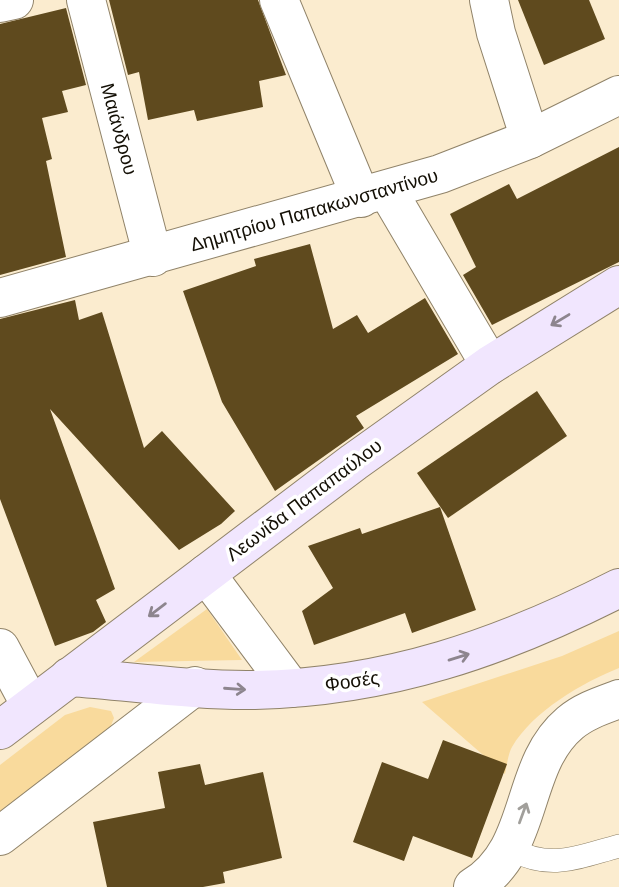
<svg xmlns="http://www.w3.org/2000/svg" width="619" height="887" viewBox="0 0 619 887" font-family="Rubik,sans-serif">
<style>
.green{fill:#f9da9c}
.building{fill:#5f4a1e}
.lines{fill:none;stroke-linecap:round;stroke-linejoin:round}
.service-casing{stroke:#908369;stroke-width:24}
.minor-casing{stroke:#908369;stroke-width:40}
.secondary-casing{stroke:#908369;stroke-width:40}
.service{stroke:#fff;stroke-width:23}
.minor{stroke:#fff;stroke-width:38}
.secondary{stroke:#f1e6fe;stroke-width:38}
.oneway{stroke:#8d858e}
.oneway2{stroke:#a19f9b}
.labels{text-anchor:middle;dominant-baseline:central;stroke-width:7;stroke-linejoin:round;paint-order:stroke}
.street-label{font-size:19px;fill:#130f05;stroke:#fff}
</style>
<rect width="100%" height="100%" fill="#fbeccf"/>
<!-- green -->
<g class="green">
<polygon points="207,609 242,660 134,662"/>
<path d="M619,631V668C582,683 533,711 512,747C508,754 507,765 505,774L422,702L562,656Z"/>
<polygon points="90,707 111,711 114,718 110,728 0,815 0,765 65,715"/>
</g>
<!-- building -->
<g class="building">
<polygon points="109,0 258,0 286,75 259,81 263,107 197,121 194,110 148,120 139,72 128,75"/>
<polygon points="518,0 589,0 605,39 544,65"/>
<polygon points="66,8 86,85 62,91 68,112 42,118 52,159 46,161 66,257 0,275 0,24"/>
<polygon points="619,147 619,262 492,325 463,275 476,267 450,214 509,184 517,199"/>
<polygon points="310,244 333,329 357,315 368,333 425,298 458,354 356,416 364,428 275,491 222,402 183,291 256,266 254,259"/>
<polygon points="75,300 79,320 102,312 144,448 162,431 235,511 221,524 179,550 50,409 115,589 96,600 106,622 93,632 55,646 0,499 0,319"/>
<polygon points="537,391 567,436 448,518 417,473"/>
<polygon points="440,507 476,610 412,633 405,613 314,645 302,611 333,588 308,546 360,528 362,534"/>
<polygon points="443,740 507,764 472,858 413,836 404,861 353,842 382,762 428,779"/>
<polygon points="200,764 205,785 263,772 282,858 223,872 225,883 203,887 107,887 93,822 165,808 158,772"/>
</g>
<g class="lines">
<!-- service casing -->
<g class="service-casing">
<path id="service" d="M511,849C551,871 578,857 619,846"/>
</g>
<!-- minor casing -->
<g class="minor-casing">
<g id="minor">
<polyline points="86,0 153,257"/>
<polyline points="279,0 361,198"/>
<polyline points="489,0 496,33 530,139"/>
<polyline points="0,3 14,0"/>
<polyline points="387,190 490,365"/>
<polyline points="0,298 440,174 530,139 619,95"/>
<polyline points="206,574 291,688"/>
<polyline points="0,648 31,706"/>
<polyline points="0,836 195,686"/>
<path d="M473,887C536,849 518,767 570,723C584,711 603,705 619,699"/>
</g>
</g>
<!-- secondary casing -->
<g class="secondary-casing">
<g id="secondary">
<path d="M69,677C130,681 193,691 255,690C388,687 501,648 619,588"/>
<polyline points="0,730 354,462 490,365 619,285"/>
</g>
</g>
<!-- service -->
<use href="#service" class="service"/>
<!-- minor -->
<use href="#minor" class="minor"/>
<!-- secondary -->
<use href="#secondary" class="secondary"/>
</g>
<!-- one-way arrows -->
<defs><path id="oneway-shaft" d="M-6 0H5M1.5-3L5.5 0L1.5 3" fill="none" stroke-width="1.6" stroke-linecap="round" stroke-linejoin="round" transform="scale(1.75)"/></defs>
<g class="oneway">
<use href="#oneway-shaft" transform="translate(560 320) rotate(149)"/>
<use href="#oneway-shaft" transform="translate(157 610) rotate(143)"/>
<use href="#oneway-shaft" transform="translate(459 657) rotate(-17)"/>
<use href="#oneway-shaft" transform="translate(235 689) rotate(4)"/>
</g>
<use class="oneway2" href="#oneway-shaft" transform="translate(523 813) rotate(-70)"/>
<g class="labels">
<!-- street labels -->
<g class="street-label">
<text transform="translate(119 129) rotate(75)">Μαιάνδρου</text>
<text transform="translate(314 210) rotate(-16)">Δημητρίου Παπακωνσταντίνου</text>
<text transform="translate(304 500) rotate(-37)">Λεωνίδα Παπαπαύλου</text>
<text transform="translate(352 681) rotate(-8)">Φοσές</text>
</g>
</g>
</svg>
